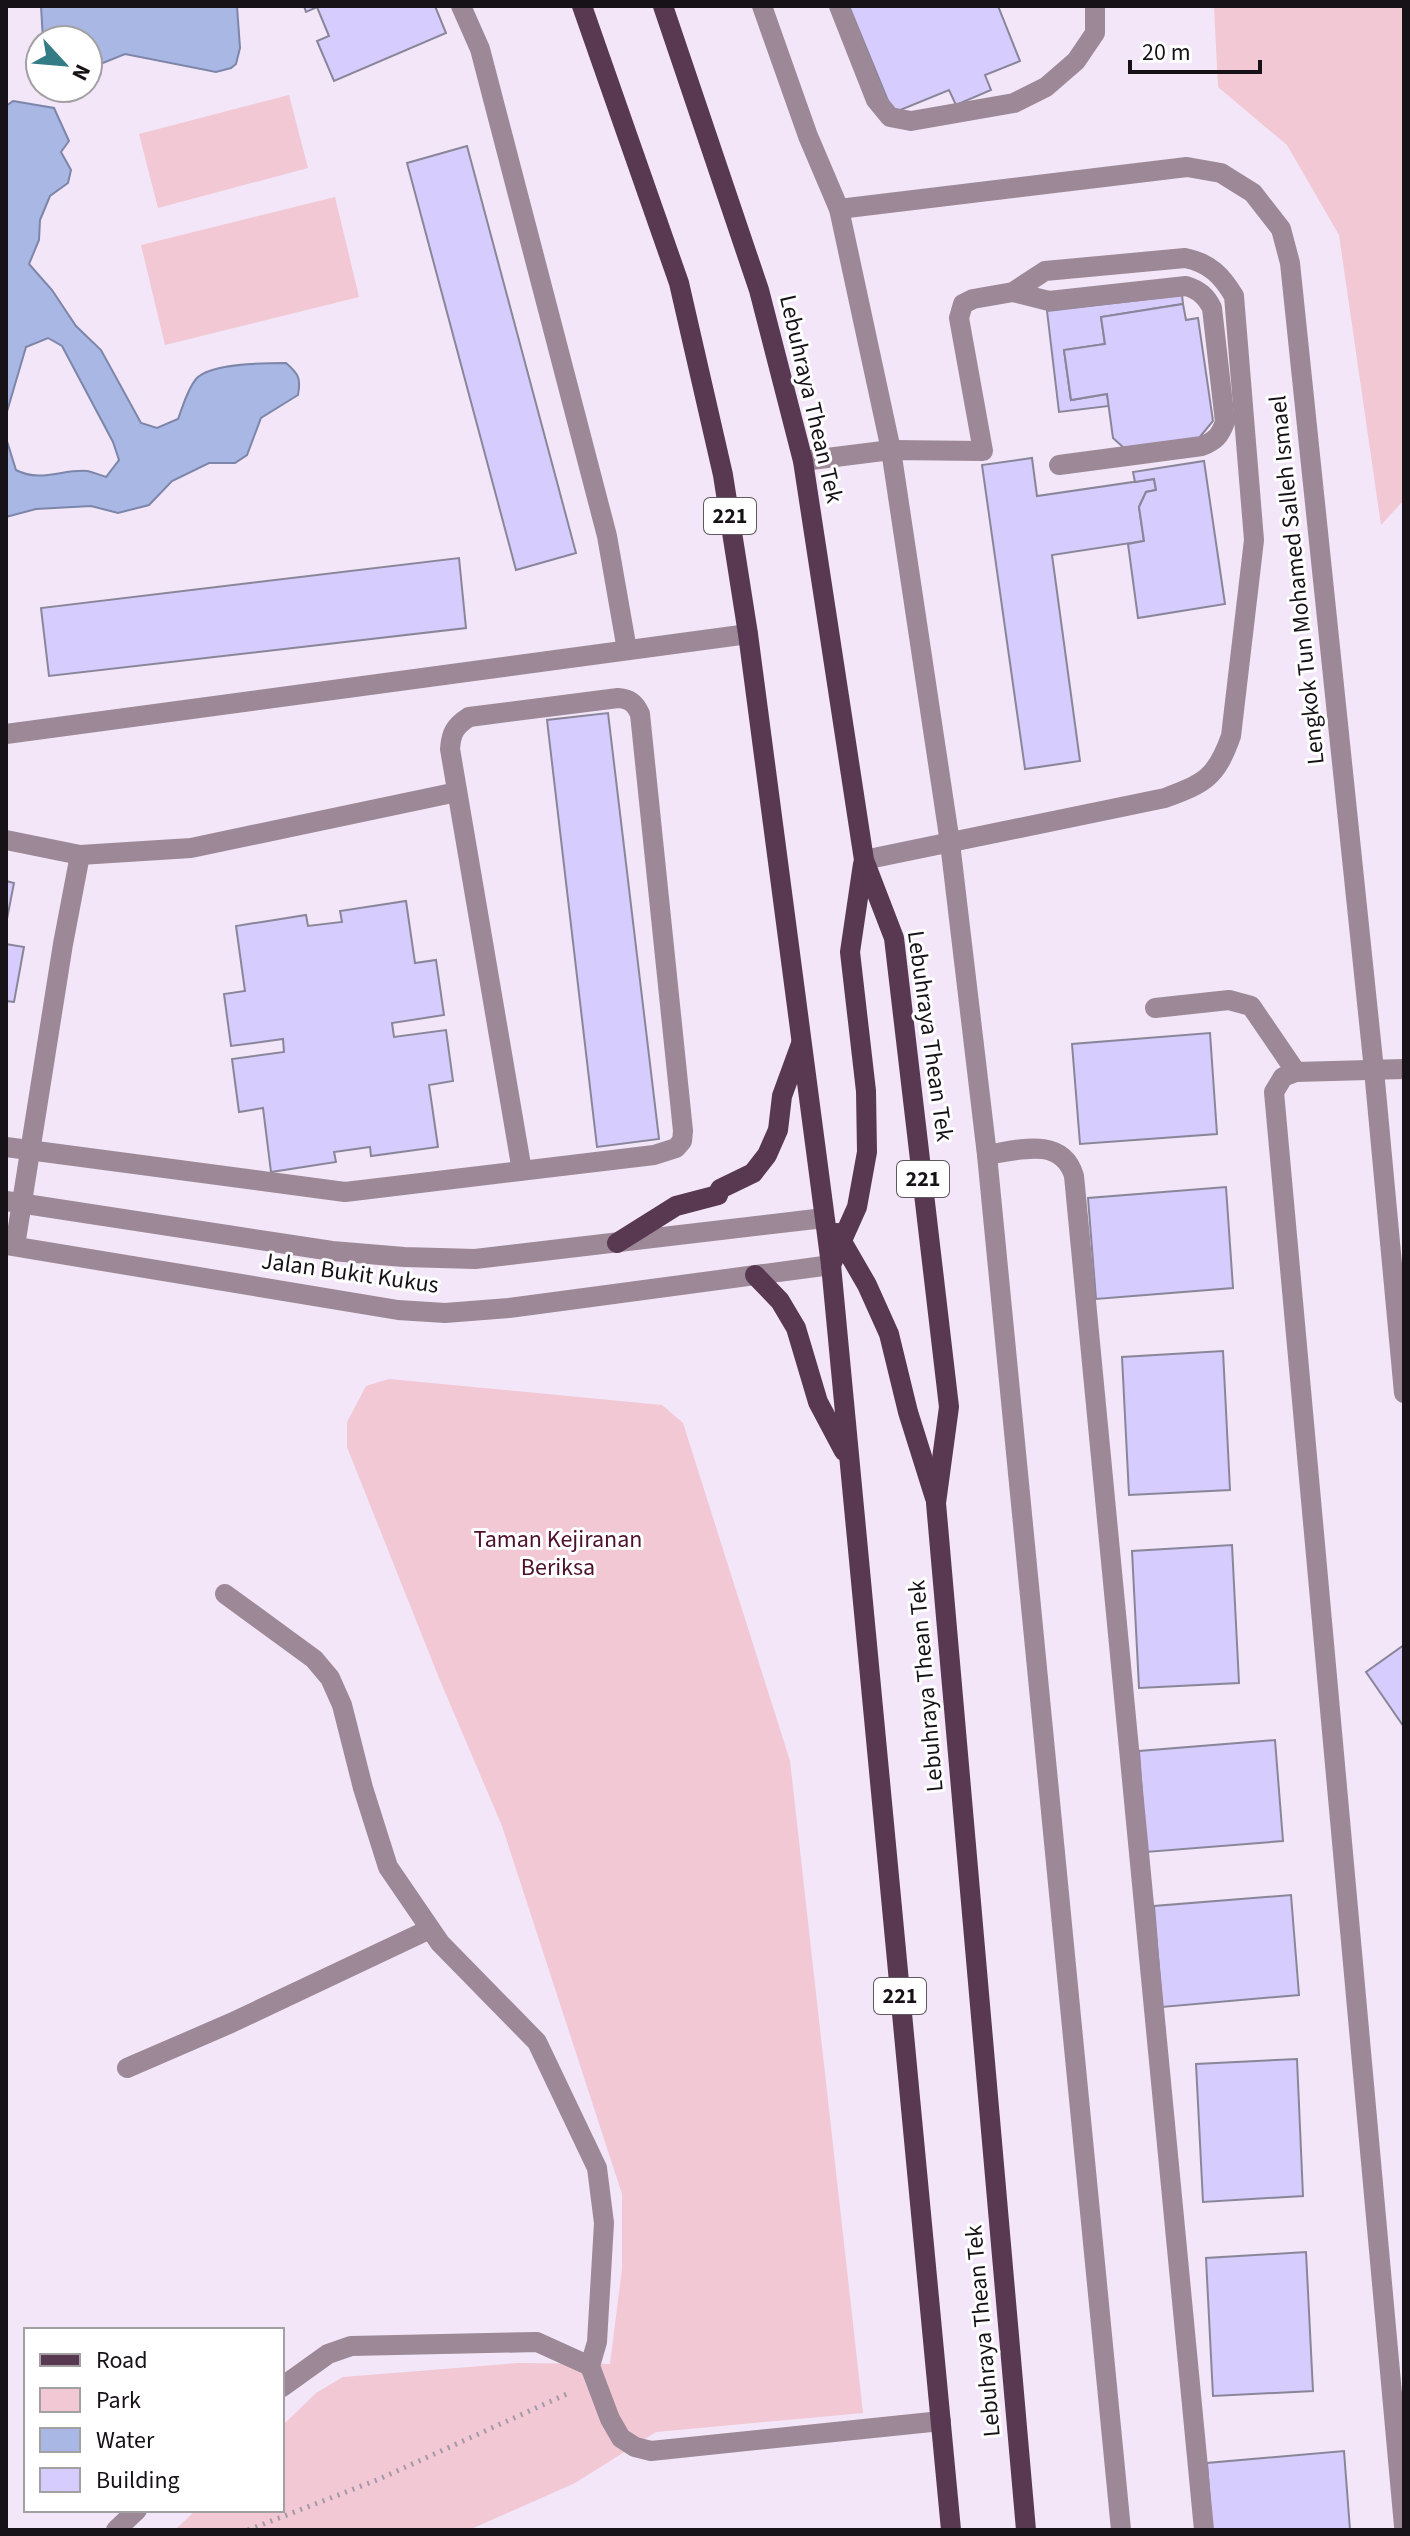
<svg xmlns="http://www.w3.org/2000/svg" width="1410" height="2536" viewBox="0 0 1410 2536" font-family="'Source Sans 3',sans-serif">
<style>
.green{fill:#f1c8d4}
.water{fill:#a9b7e5;stroke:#7d86a8;stroke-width:2}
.building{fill:#d6ccfd;stroke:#8a8699;stroke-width:2}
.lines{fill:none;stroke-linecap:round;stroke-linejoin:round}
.path{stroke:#a399a7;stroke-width:5;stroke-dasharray:2 6;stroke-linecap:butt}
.minor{stroke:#9c8896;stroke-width:20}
.major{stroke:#593951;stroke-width:20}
.labels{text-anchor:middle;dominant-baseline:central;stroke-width:6;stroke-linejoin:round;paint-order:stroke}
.shield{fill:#fff;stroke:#5d595d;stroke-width:2}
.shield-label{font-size:22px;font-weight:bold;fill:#171218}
.street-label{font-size:24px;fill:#171218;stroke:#fff}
.park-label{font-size:24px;fill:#4e0f2b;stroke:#fff}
</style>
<rect width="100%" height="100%" fill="#f2e6f8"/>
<!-- green -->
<g class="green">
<polygon points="1214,6 1404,6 1404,500 1381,525 1339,235 1287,145 1218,87"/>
<polygon points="289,95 308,168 158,208 139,134"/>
<polygon points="335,197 359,297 165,345 141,245"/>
<polygon points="389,1379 662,1405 683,1423 790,1761 863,2413 656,2432 575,2483 469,2530 175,2530 196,2510 282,2510 282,2426 316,2393 343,2377 518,2363 610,2364 622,2269 622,2194 502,1826 439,1678 347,1447 347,1422 366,1386"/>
</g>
<!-- water -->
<g class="water">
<polygon points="41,6 237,6 240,48 236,64 231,68 216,72 125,54 88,69 88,40 43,40"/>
<path d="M13,101L54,108L69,141L61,152L71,170L68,183L50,196L40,220L39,240L29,264L52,290L76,326L101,350L141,423L157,428L178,419C183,406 187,390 196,379C210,363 265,363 286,363C299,374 301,379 298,395L261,418L247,455L235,463H209L172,481L149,505L118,513L91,506L36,509L6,517V438L16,470C41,483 62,469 87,471C93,472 100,475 106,477L119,460L113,442L62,346L48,338L26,347L6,415V106Z"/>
</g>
<!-- building -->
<g class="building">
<polygon points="304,6 435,6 446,33 334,81 317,41 329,36 317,7 306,12"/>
<polygon points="849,6 998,6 1020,61 985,75 991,90 956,105 949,90 893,113"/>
<polygon points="467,146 576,553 516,570 407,163"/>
<polygon points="1182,295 1183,304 1101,317 1105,344 1064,350 1071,400 1107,394 1109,406 1059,412 1047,311"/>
<polygon points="1183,304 1186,320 1198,318 1213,421 1199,438 1124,448 1113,438 1107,394 1071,400 1064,350 1105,344 1101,317"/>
<polygon points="1032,458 1037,496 1154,479 1156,490 1146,492 1139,507 1144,541 1052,555 1080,761 1025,769 982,465"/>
<polygon points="1204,461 1225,604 1138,618 1128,544 1144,541 1139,507 1146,492 1156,490 1154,479 1135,482 1133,472"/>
<polygon points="459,558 466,628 49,676 41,608"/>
<polygon points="608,713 659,1139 597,1147 547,720"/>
<polygon points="6,881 14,883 6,924"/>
<polygon points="406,901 415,963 436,960 444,1015 392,1023 394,1037 446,1030 453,1081 429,1085 438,1147 371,1156 370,1147 334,1152 336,1162 271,1172 263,1108 239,1112 232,1059 284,1052 283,1039 231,1046 224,994 245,991 236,926 306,915 308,926 342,922 340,911"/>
<polygon points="6,944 24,947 14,1002 6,1001"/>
<polygon points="1210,1033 1217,1134 1080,1144 1072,1044"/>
<polygon points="1226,1187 1233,1288 1096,1299 1088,1198"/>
<polygon points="1223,1351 1230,1490 1129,1495 1122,1357"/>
<polygon points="1232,1545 1239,1683 1139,1688 1132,1551"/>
<polygon points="1404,1645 1404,1727 1366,1672"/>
<polygon points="1275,1740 1283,1841 1146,1852 1139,1751"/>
<polygon points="1291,1895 1299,1995 1162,2007 1154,1906"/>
<polygon points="1297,2059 1303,2196 1203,2202 1196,2064"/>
<polygon points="1306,2252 1313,2391 1213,2396 1206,2258"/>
<polygon points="1344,2451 1350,2530 1212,2530 1207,2463"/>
</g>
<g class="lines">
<!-- path -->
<polyline class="path" points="248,2530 377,2480 569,2393"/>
<!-- minor -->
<g class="minor">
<polyline points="461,6 480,49 607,536 627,650"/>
<polyline points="762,6 808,136 839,209 891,450 950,843 987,1155 1121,2530"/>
<polyline points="839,6 876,100 890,117 911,121 1014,103 1046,87 1076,61 1095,33 1095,6"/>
<polyline points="839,209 1187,167 1221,173 1253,193 1281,229 1290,263 1374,1070 1404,1393"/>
<path d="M1013,292L1049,301L1186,286C1199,290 1206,296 1212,308L1225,422C1220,436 1215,441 1202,446L1059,465"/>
<path d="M803,461L891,450L983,451L959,318L963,304L973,299L1013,292L1045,271L1185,258C1210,263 1222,276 1234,296L1254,540L1231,736C1216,778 1205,783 1165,798L864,860"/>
<polyline points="6,734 748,634"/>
<polyline points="6,840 80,855 191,848 457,792"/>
<polyline points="1155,1008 1229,1000 1251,1006 1296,1072"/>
<polyline points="1404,1069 1296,1072 1283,1077 1274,1092 1404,2526"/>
<path d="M6,1147L345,1192L654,1155L676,1148L682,1141L683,1131L640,714C635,703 630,699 618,698L469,717C455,726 451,733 450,749L522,1171"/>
<path d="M987,1155C1018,1150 1062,1136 1074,1176L1204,2530"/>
<polyline points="6,1201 332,1251 404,1257 475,1259 824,1218"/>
<polyline points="6,1245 398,1310 445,1313 509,1308 831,1265"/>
<polyline points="15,1246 63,944 80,855"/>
<polyline points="225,1594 314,1659 330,1678 342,1705 363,1788 388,1867 440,1943 537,2042 597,2168 604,2223 597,2342 590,2366 610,2419 621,2438 635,2447 651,2451 941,2421"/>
<polyline points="127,2068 231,2023 430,1929"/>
<polyline points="282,2387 328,2354 351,2346 537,2342 590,2366"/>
<polyline points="116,2530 137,2510"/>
</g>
<!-- major -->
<g class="major">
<polyline points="582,6 679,283 723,475 748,634 831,1265 951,2530"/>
<polyline points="663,6 759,290 803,461 864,860 894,938 949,1407 936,1503 1026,2530"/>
<polyline points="837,1233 867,1285 889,1334 908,1412 935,1498"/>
<polyline points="617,1243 676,1206 718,1195 720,1189 753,1173 767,1155 778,1130 782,1096 801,1044"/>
<polyline points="831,1265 857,1207 867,1152 866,1091 850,952 863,864"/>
<polyline points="755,1275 780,1301 796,1328 818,1402 844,1451"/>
</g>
</g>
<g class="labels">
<!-- shield labels -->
<g class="shield">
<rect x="704" y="498" width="52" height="36" rx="6"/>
<rect x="897" y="1161" width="52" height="36" rx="6"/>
<rect x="874" y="1978" width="52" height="36" rx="6"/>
</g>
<g class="shield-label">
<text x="730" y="516">221</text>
<text x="923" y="1179">221</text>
<text x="900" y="1996">221</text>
</g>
<!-- street labels -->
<g class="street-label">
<text transform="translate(811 399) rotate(77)">Lebuhraya Thean Tek</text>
<text transform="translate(1297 580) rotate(-96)">Lengkok Tun Mohamed Salleh Ismael</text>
<text transform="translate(930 1036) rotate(82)">Lebuhraya Thean Tek</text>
<text transform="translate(350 1273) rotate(8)">Jalan Bukit Kukus</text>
<text transform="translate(926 1686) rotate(-95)">Lebuhraya Thean Tek</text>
<text transform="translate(983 2331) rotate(-95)">Lebuhraya Thean Tek</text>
</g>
<!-- park labels -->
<g class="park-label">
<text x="558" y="1539">Taman Kejiranan<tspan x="558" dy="28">Beriksa</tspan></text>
</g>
</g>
<!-- border -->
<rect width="1410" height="2536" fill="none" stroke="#171218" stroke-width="16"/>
<!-- legend -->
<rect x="24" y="2328" width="260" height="184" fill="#ffffff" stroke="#a2a0a3" stroke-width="2"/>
<rect x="40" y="2354" width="40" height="12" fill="#593951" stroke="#a2a0a3" stroke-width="2"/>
<text x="96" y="2368" font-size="24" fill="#171218">Road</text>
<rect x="40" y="2388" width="40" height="24" fill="#f1c8d4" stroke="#a2a0a3" stroke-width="2"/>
<text x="96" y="2408" font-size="24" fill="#171218">Park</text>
<rect x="40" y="2428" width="40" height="24" fill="#a9b7e5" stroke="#a2a0a3" stroke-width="2"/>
<text x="96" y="2448" font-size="24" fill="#171218">Water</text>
<rect x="40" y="2468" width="40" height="24" fill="#d6ccfd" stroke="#a2a0a3" stroke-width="2"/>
<text x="96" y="2488" font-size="24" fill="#171218">Building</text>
<!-- north arrow -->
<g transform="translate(64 64) rotate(116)"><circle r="38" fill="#ffffff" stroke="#a2a0a3" stroke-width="2"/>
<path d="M0-6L14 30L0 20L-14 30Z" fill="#337b85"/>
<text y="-12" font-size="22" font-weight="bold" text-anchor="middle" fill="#171218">N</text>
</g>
<!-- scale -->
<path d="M1130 60v12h130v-12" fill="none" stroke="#171218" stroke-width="4"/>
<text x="1142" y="60" font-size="24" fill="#171218" stroke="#ffffff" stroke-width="6" paint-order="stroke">20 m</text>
</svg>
